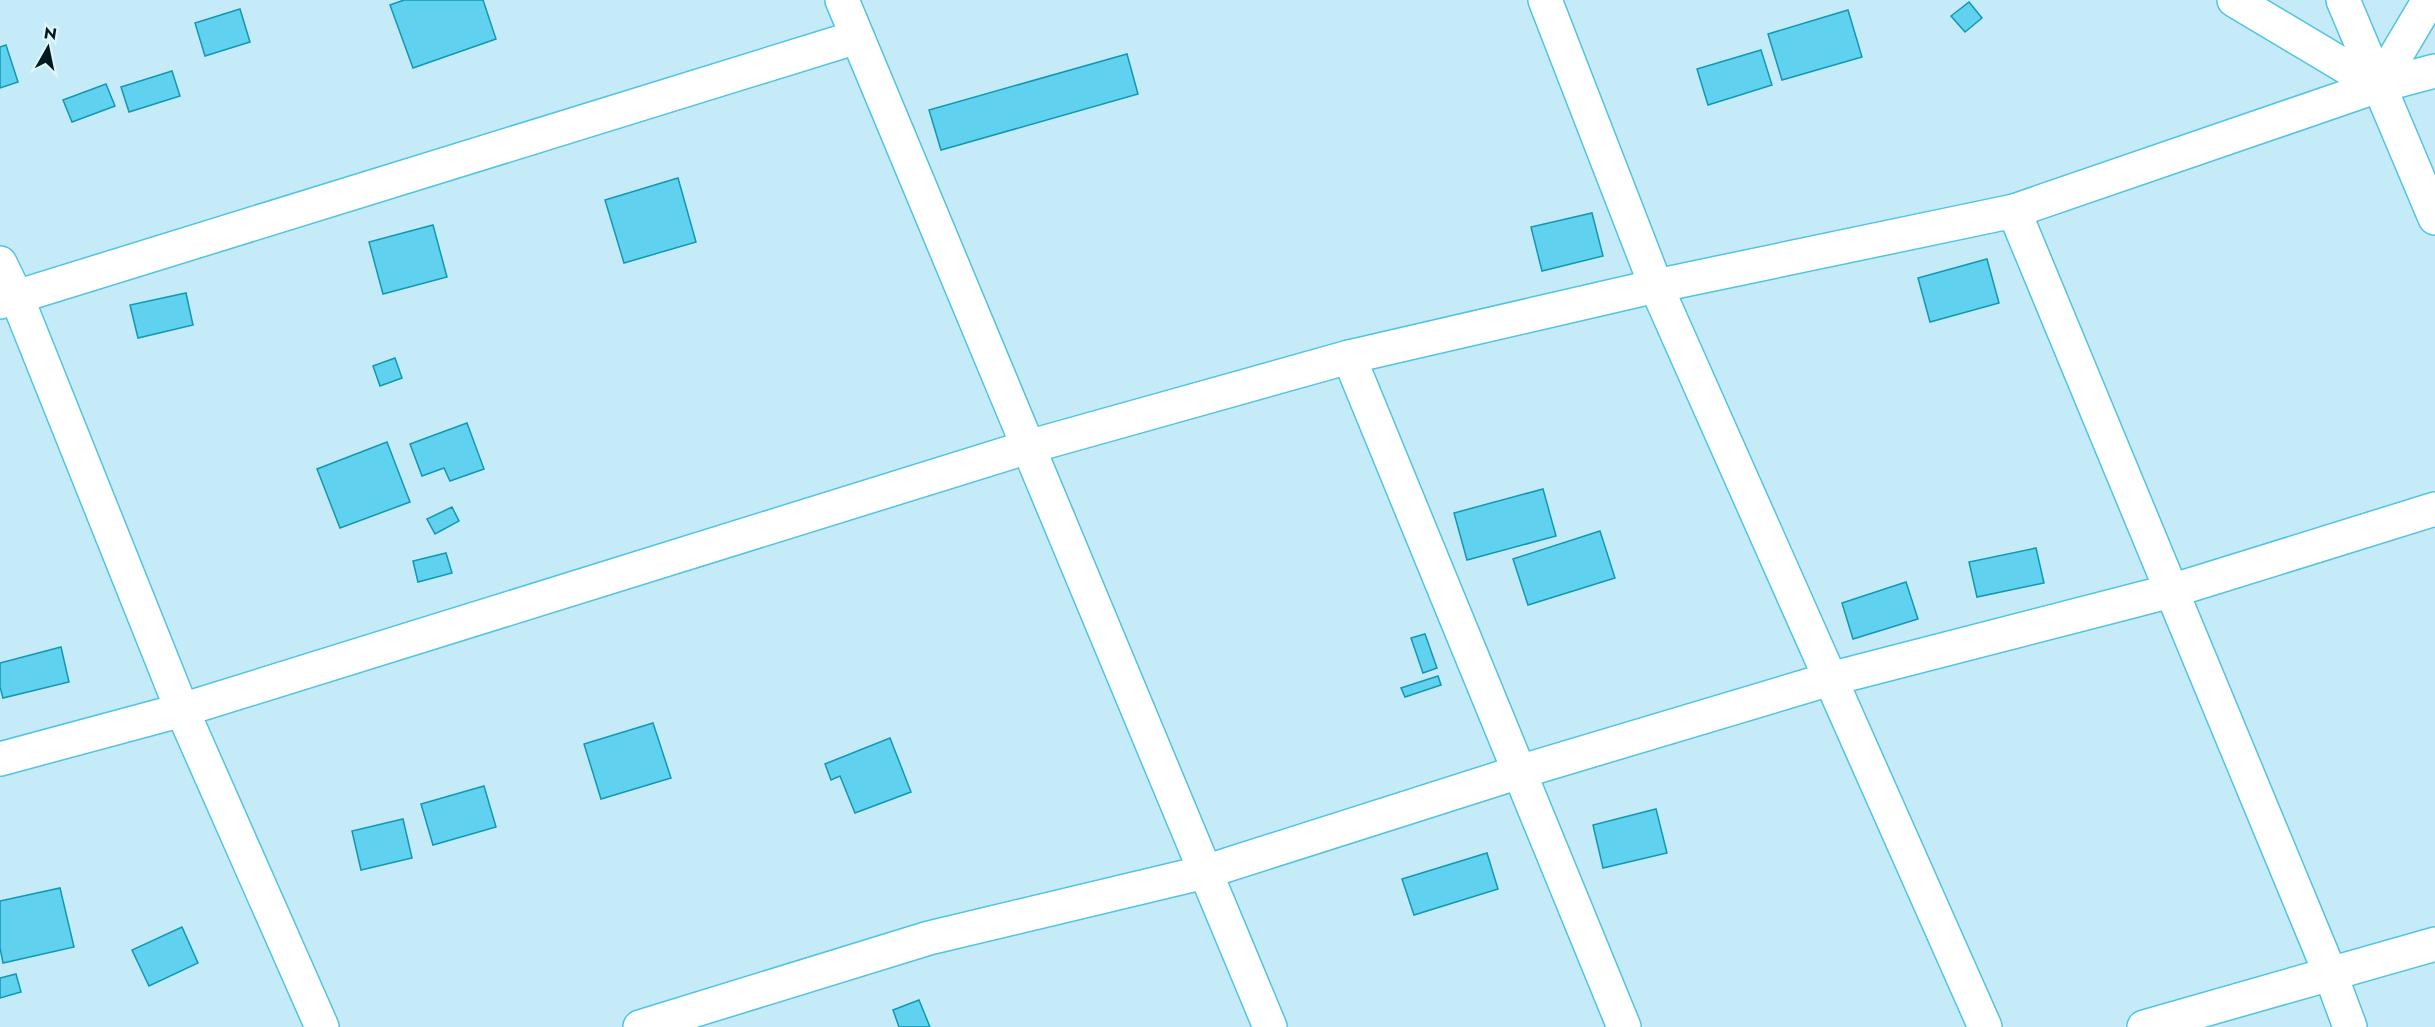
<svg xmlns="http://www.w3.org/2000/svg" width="2435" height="1027" viewBox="0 0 2435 1027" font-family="Jost,sans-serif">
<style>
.building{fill:#60d1ee;stroke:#1198b4;stroke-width:1.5}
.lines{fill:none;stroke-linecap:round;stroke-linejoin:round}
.street-casing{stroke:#52c4e0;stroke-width:36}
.secondary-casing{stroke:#52c4e0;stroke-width:36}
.street{stroke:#fff;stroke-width:33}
.secondary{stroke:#fff;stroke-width:33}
</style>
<rect width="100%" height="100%" fill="#c4ebf7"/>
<!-- building -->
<g class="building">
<polygon points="404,0 483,0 496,39 413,68 390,5"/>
<polygon points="1969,2 1982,18 1965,32 1951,16"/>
<polygon points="240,9 250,42 205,56 195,23"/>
<polygon points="1848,10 1862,57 1782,80 1768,34"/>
<polygon points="6,45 18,82 0,88 0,47"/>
<polygon points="1761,50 1772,85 1708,105 1697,69"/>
<polygon points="1127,54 1138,94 941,150 929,110"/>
<polygon points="172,71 180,96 129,112 121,87"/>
<polygon points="106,84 115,106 72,122 63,100"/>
<polygon points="678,178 696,242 624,263 605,200"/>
<polygon points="1592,213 1603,256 1542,271 1531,227"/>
<polygon points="433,225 447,277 383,294 369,242"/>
<polygon points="1987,259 1999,303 1930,322 1918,278"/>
<polygon points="186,293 193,325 138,338 130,305"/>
<polygon points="395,358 402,378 380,386 373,366"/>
<polygon points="467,423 484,469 450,481 444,468 422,476 410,444"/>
<polygon points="387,442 410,502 340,528 317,469"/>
<polygon points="1543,489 1556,536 1467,560 1454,513"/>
<polygon points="452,507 459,521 435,534 427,519"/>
<polygon points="1600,531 1615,578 1528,605 1513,559"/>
<polygon points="2036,548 2044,583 1977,597 1969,562"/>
<polygon points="446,553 452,573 418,582 413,561"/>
<polygon points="1906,582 1918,619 1853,639 1842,603"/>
<polygon points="1425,634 1437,668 1423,673 1411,638"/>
<polygon points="61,647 69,682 3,698 0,687 0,663"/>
<polygon points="1438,676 1441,685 1405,697 1401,688"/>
<polygon points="653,723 671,778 601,799 584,744"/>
<polygon points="890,738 911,792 855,813 840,776 831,780 825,764"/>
<polygon points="484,786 496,827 433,845 421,804"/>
<polygon points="1656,809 1667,853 1603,868 1593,825"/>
<polygon points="403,819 412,858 361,870 352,831"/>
<polygon points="1487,853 1498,889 1414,915 1402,879"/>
<polygon points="60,888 74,947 3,963 0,948 0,901"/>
<polygon points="182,927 198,963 149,986 132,950"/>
<polygon points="16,974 21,992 0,998 0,978"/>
<polygon points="919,1000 930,1027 899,1027 893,1010"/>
</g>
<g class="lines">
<!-- street casing -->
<g class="street-casing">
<g id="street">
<polyline points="842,0 1270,1027"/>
<polyline points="1545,0 1656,286 1985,1027"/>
<polyline points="2014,211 2330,973 2350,1027"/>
<polyline points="0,263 17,298 182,710 322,1027"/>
<polyline points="0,302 857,37"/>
<polyline points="1349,357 1624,1027"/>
<polyline points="0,759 182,710 1028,447 1349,357 1656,286 2014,211 2378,86 2435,71"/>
<polyline points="640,1027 929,938 1205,872 1519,772 1830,679 2171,591 2435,509"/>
<polyline points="2144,1027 2435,944"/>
</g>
</g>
<!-- secondary casing -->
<g class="secondary-casing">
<g id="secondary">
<polyline points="2234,0 2378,86"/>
<polyline points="2343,0 2435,218"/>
<polyline points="2378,86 2429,0"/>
</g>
</g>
<!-- street -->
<use href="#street" class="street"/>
<!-- secondary -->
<use href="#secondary" class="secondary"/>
</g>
<!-- north arrow -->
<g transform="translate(48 48) rotate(9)" stroke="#e1f5fa" stroke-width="4.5" paint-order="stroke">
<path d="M0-4.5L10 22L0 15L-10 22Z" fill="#021920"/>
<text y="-9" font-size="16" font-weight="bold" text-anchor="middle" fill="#021920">N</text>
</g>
</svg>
